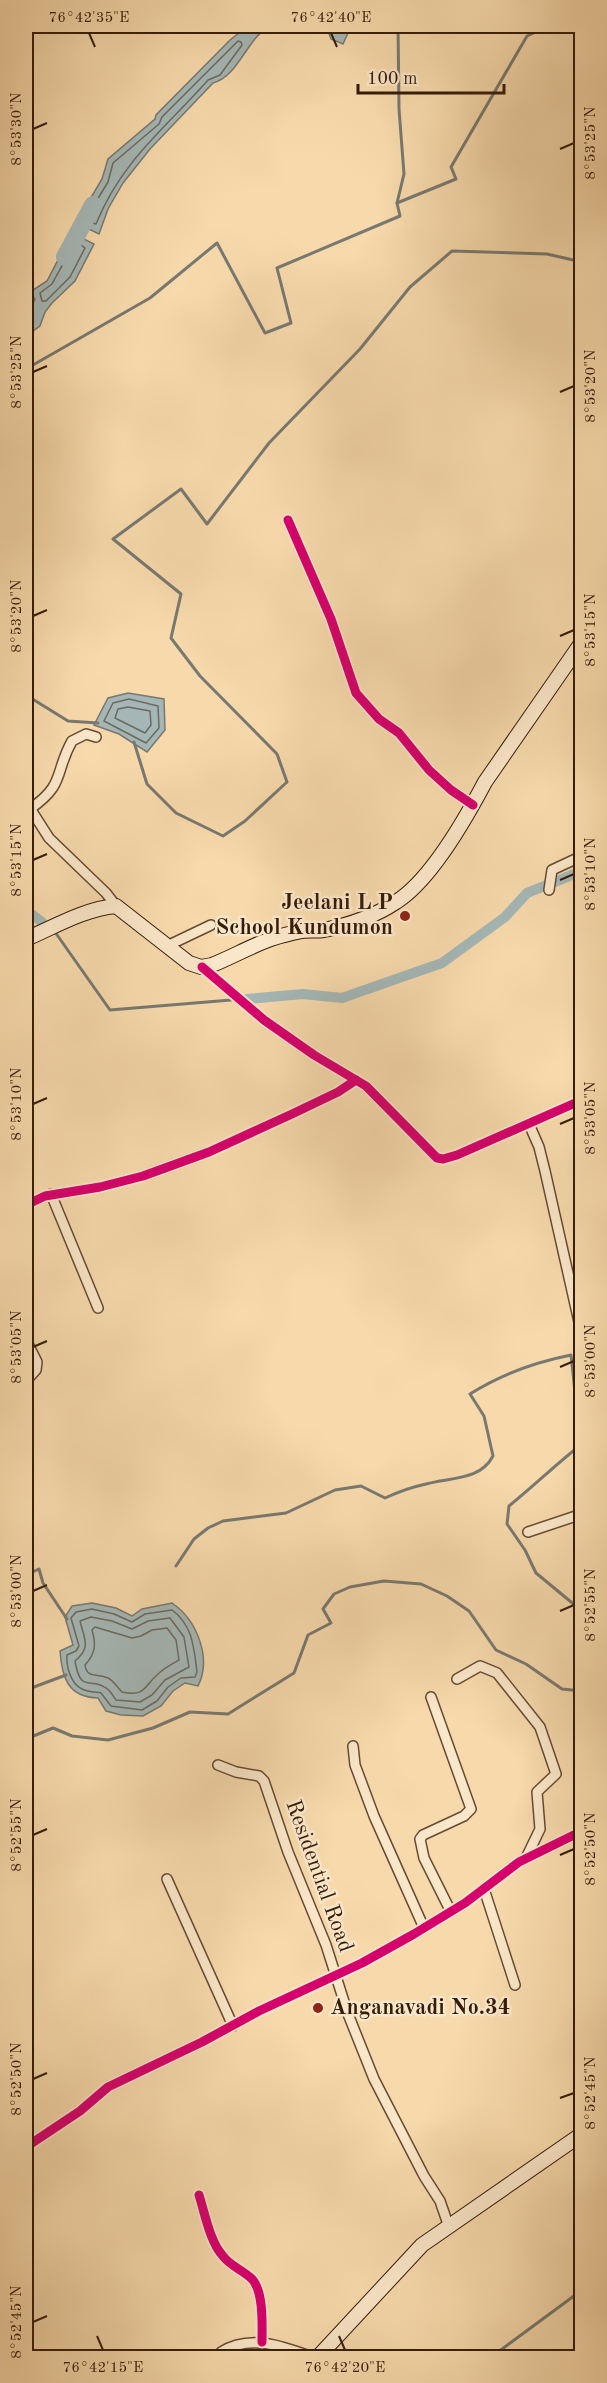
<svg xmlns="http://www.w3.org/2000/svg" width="607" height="2383" viewBox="0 0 607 2383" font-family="'Old Standard TT',serif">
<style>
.water{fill:#a4b7b6;stroke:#787971;stroke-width:1.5}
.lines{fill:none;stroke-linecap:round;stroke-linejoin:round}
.shore{stroke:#6c6a60;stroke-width:1.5}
.stream{stroke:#787971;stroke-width:3}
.canal{stroke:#a4b7b6;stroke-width:10}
.river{stroke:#a4b7b6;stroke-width:18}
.minor-casing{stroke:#664b32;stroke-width:12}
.secondary-casing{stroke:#351c09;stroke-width:16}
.minor{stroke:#fae6c8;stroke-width:9}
.secondary{stroke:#fae6c8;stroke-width:14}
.cycleway-casing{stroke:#fae6c8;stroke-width:13}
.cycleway{stroke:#d6006c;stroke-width:9}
.ticks{fill:none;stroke:#351c09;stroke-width:2}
.poi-dot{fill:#8f2418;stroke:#fae6c8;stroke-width:2}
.labels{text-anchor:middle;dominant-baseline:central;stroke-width:5;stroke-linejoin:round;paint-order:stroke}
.poi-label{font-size:22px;font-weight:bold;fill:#351c09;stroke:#fae6c8;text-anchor:end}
.street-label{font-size:22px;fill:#351c09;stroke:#fae6c8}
.neatline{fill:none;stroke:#351c09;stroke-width:2}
.ticks-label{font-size:15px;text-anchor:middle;fill:#351c09}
</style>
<rect width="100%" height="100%" fill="#f7d9ab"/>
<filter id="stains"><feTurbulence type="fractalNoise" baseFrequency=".00333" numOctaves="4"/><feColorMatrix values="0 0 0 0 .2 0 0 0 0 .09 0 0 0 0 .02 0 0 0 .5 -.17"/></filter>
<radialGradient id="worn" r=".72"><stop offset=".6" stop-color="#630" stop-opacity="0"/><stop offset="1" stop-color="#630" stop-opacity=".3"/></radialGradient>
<!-- water -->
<g class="water">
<path d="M248,26H270C246,39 239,76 213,83L150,149L123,183L108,209L99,234L76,223L102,179L108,159L155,119L156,115L230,40Z"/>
<polygon points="322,26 360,26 348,33 343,44 331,39 327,28"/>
<polygon points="72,233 94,244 75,281 52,303 45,312 40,326 26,336 26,311 32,306 35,299 30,292 47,281"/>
<polygon points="128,693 164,699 165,730 147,752 119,734 94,725 108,698"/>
<path d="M92,1603L116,1608L132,1616L142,1609L172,1603C197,1620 212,1658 198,1686L185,1683L173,1691L161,1706L143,1716L121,1715L106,1711L98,1698C68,1697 62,1678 60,1651L73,1645L65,1617L72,1606Z"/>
</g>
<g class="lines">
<!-- shore -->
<g class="shore">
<path d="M238,41L241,42L242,45L220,75L208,80C165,129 122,160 96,224L86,221V218L108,182L113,163L159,124L162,117Z"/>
<polygon points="77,242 85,248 70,277 46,301 42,301 40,293 52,284 74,244"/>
<polygon points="129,699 158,706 159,728 146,743 104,721 113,703"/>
<polygon points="128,707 150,711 151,725 145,733 115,718 118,709"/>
<path d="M92,1609L114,1614L132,1622L145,1614L172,1610C193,1625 194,1649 197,1672L195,1677L181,1678L168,1687L157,1701L142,1710L111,1706L101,1693C95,1692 88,1692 82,1689C71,1684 66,1667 67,1655L76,1651L79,1646L71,1618L76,1612Z"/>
<path d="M91,1617L112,1621L132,1629L148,1621L170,1618L184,1637L189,1667L165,1680L152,1695L140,1702L116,1700C113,1696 110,1690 106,1688C90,1676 81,1695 75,1661C92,1647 84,1639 80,1621Z"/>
<path d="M95,1627L132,1638L141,1636L152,1630L167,1628L176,1640L179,1660C172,1664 164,1668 158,1674C143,1687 146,1697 122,1692C117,1687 114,1681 108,1678C97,1673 87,1679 85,1665C96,1653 96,1644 92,1630Z"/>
</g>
<!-- stream -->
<g class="stream">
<polyline points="397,203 404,174 399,109 398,26"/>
<polyline points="26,369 150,298 217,243 265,333 291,323 277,268 400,216 397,203 456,179 451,167 527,36 549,26"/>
<polyline points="26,695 68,721 98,723"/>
<polyline points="134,742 147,784 176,813 223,836 245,821 287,782 277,754 200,676 171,638 181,594 113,539 181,489 207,524 269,443 360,349 410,287 452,251 547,254 582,262"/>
<polyline points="55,932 110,1010 231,1000"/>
<path d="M582,1444C556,1464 534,1486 509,1506L507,1524L525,1550L536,1573L582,1611"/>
<path d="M176,1566L194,1539L208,1528L223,1521L286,1513L335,1490L361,1486L385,1498C398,1492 412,1487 426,1484C450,1477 480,1481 493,1456L484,1416L470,1394C500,1375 536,1362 571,1355L576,1401L582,1419"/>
<polyline points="26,1575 39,1569 43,1583 67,1619"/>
<polyline points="26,1690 66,1675"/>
<polyline points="26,1739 53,1728 72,1736 108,1740 153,1728 190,1712 228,1714 294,1673 308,1635 331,1623 323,1609 334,1594 350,1587 384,1581 421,1584 447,1596 469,1611 496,1650 526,1664 562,1689 582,1691"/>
<polyline points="490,2358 582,2290"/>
</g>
<!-- canal -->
<g class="canal">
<polyline points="26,910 42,922"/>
<polyline points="247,999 303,994 342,998 442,963 505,917 527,893 582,871"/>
</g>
<!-- river -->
<polyline class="river" points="65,257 93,205"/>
<!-- minor casing -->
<g class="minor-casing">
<g id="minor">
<polyline points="288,520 331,619 356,693 379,719 399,733 429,770 451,790 473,805"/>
<polyline points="26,802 49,838 106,893 116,906"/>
<path d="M30,809C66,784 54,773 72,741L86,734L96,737"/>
<polyline points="549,890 552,870 582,856"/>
<polyline points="167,946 211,925"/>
<polyline points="202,967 264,1020 314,1055 366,1086 437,1158 443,1159 457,1155 582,1100"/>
<polyline points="529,1124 539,1147 545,1171 579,1322 582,1322"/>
<polyline points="51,1194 98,1308"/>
<polyline points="26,1205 45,1196 100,1187 143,1176 209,1152 292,1114 338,1092 356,1080"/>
<polyline points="26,1340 37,1362 36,1370 26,1381"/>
<polyline points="528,1532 582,1514"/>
<polyline points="457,1679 480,1666 497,1673 540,1727 556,1774 537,1792 540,1829 526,1858"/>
<polyline points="431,1697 471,1809 464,1816 423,1835 420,1839 424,1858 451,1912"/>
<polyline points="353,1746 355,1765 374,1816 424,1928"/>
<polyline points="218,1765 236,1772 259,1776 264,1781 288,1852 326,1945 348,2014 374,2079 424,2176 440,2201 449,2227"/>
<polyline points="167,1879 233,2026"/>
<polyline points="484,1889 515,1985"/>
<polyline points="26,2147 80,2111 108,2087 202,2042 259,2011 362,1963 414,1934 465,1903 519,1862 582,1831"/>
<path d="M199,2195C205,2214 210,2242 223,2256C230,2266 243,2270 252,2279C264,2292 262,2326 262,2342"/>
<path d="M221,2358V2352C251,2333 285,2347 315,2358"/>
</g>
</g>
<!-- secondary casing -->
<g class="secondary-casing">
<g id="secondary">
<path d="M26,939C54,927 84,909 116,906L189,963L201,967L212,965C232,957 251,946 271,939C280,936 292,933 302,931C309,930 317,931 324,930C349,925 375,916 396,902C431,880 466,818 485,782L582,642"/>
<polyline points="317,2358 422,2245 582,2134"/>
</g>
</g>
<!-- minor -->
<use href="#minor" class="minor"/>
<!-- secondary -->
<use href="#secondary" class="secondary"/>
<!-- cycleway casing -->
<g class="cycleway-casing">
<g id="cycleway">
<polyline points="288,520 331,619 356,693 379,719 399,733 429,770 451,790 473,805"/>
<polyline points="202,967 264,1020 314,1055 366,1086 437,1158 443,1159 457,1155 582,1100"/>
<polyline points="26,1205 45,1196 100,1187 143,1176 209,1152 292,1114 338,1092 356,1080"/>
<polyline points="26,2147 80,2111 108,2087 202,2042 259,2011 362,1963 414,1934 465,1903 519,1862 582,1831"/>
<path d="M199,2195C205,2214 210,2242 223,2256C230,2266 243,2270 252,2279C264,2292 262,2326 262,2342"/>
</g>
</g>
<!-- cycleway -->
<use href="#cycleway" class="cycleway"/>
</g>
<!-- ticks -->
<path class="ticks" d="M89,33L95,47M331,33L337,47M33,129L47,123M560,149L574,143M33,372L47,366M560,392L574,386M33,616L47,610M560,636L574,630M33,860L47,854M560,880L574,874M33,1104L47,1098M560,1124L574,1118M33,1347L47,1341M560,1367L574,1361M33,1591L47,1585M560,1611L574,1605M33,1835L47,1829M560,1855L574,1849M33,2079L47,2073M560,2098L574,2093M33,2322L47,2316M97,2336L103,2350M339,2336L345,2350"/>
<!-- markers -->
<g class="poi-dot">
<circle cx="405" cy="916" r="6"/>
<circle cx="318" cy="2008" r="6"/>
</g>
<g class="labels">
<!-- poi labels -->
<g class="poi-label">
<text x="393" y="903">Jeelani L P<tspan x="393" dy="25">School Kundumon</tspan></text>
<text x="330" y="2008" text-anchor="start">Anganavadi No.34</text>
</g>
<!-- street labels -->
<g class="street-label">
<text transform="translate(319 1876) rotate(70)">Residential Road</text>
</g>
</g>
<!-- margin -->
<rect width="607" height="2383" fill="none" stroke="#f7d9ab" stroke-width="66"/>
<!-- scale -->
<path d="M358 84v9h146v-9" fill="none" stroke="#351c09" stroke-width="3"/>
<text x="367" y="84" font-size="18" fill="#351c09" stroke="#fae6c8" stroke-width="4.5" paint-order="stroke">100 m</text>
<rect x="33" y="33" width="541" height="2317" class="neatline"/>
<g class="ticks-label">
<text x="89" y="22">76°42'35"E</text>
<text x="331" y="22">76°42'40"E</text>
<text transform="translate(16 129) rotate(-90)" y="5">8°53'30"N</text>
<text transform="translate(590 143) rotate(-90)" y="5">8°53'25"N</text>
<text transform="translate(16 372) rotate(-90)" y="5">8°53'25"N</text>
<text transform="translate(590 386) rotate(-90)" y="5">8°53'20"N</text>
<text transform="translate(16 616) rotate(-90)" y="5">8°53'20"N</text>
<text transform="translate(590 630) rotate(-90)" y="5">8°53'15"N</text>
<text transform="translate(16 860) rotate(-90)" y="5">8°53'15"N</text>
<text transform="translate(590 874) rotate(-90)" y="5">8°53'10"N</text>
<text transform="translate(16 1104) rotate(-90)" y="5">8°53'10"N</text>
<text transform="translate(590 1118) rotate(-90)" y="5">8°53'05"N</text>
<text transform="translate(16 1347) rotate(-90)" y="5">8°53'05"N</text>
<text transform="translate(590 1361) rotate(-90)" y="5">8°53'00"N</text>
<text transform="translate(16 1591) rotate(-90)" y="5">8°53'00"N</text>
<text transform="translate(590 1605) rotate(-90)" y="5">8°52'55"N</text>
<text transform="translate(16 1835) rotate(-90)" y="5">8°52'55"N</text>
<text transform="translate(590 1849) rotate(-90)" y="5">8°52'50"N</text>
<text transform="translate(16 2079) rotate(-90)" y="5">8°52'50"N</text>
<text transform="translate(590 2093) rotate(-90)" y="5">8°52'45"N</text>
<text transform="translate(16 2322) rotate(-90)" y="5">8°52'45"N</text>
<text x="103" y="2372">76°42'15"E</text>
<text x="345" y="2372">76°42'20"E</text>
</g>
<rect width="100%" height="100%" filter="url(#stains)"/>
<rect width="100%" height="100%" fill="url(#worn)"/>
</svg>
